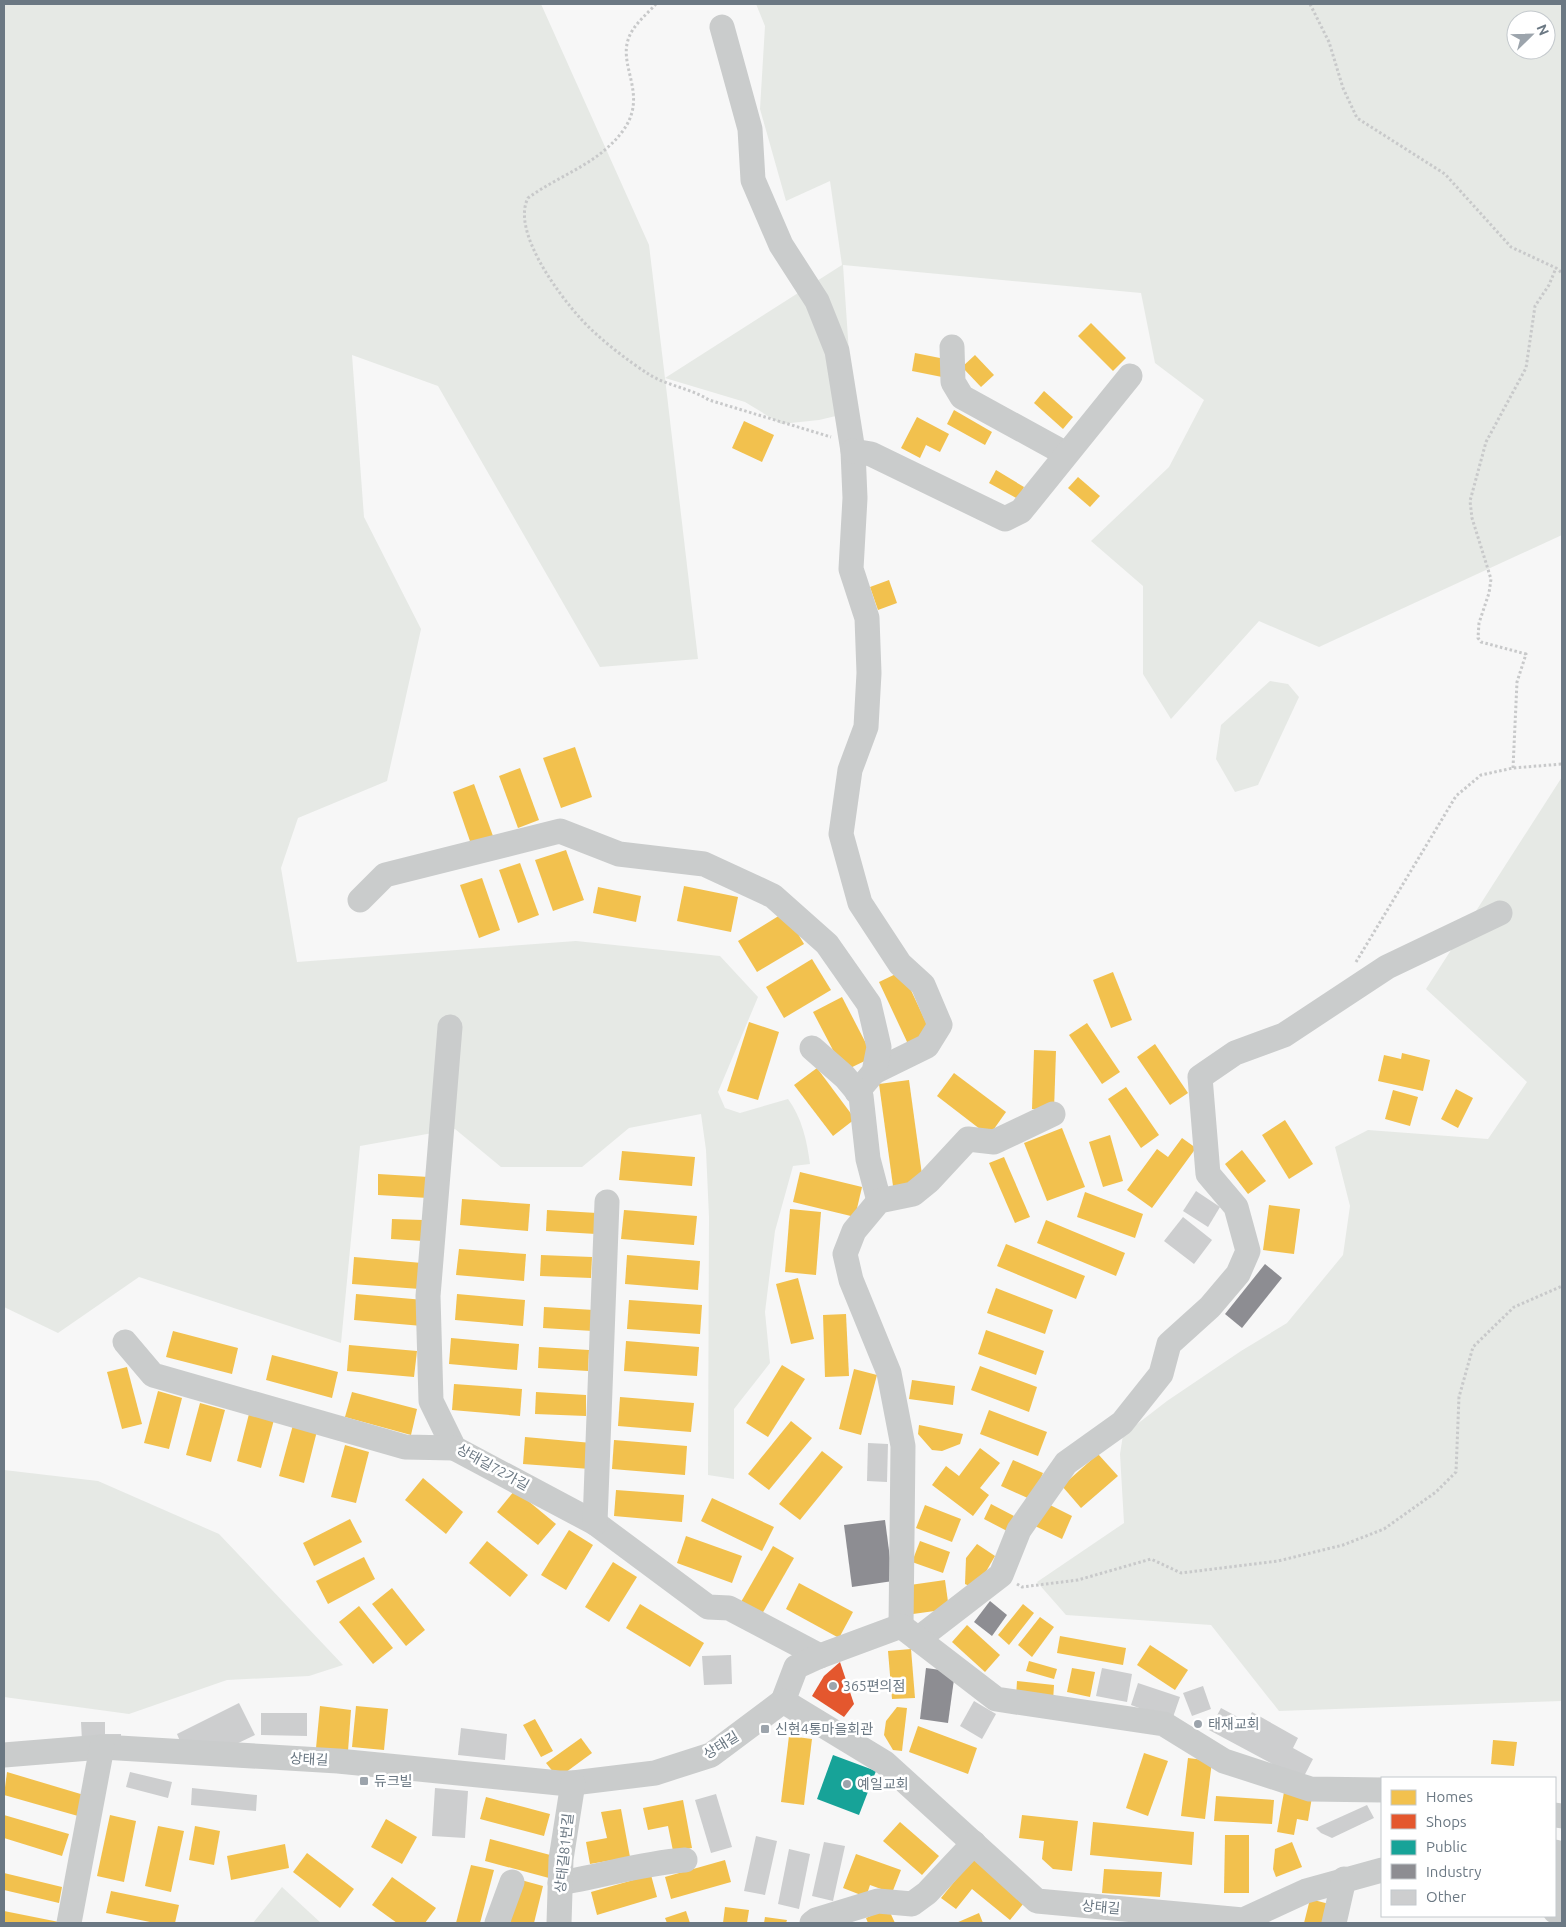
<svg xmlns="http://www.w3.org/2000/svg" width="1566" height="1927" viewBox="0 0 1566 1927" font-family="Ubuntu,'Noto Sans KR',sans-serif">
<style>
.green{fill:#e6e9e5;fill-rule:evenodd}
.homes{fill:#f2c14e}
.shops{fill:#e4572e}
.public{fill:#17a398}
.industry{fill:#8d8d92}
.building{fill:#cdcecf}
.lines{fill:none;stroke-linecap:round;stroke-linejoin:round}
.path{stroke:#c8c9ca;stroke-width:3;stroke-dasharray:2.5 2.5;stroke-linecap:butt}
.minor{stroke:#cacccc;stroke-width:25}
.poi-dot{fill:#9ca4ac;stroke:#fff;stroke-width:2}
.labels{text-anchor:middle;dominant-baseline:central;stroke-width:5;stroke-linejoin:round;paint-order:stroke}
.street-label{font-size:14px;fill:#6b7883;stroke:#fff}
.poi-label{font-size:14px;fill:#6b7883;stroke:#fff;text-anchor:start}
</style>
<rect width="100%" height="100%" fill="#f7f7f7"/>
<!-- green -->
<g class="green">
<path d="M4,4H541L649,245L665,378L842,265L830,181L786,201L760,109L765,26L756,4H1562V535L1319,647L1259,621L1171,719L1143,674V586L1091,541L1169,467L1204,400L1155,363L1141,293L843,265L849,353L857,411L819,420L781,424L745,402L665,378L698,659L600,667L438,386L352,355L364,517L421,629L387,781L298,818L281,868L297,962L576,941L720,956L758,997L718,1092L725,1108L740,1113L788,1099C802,1118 807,1141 810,1164L793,1166L775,1231L765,1312L770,1363L734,1409V1479L708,1475L709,1217L706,1150L701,1114L629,1128L582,1167H501L455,1129L360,1146L341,1343L139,1277L58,1333L4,1307ZM1516,20H1546V50H1516Z"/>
<polygon points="1270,681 1288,684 1299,697 1258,785 1235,792 1216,759 1221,725"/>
<polygon points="1562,777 1562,1701 1279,1711 1211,1625 1066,1615 1037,1582 1124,1523 1120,1454 1123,1435 1167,1401 1241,1351 1287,1323 1343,1255 1350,1206 1335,1147 1368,1130 1488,1139 1527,1082 1426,989"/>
<polygon points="4,1470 98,1481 219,1534 343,1665 309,1676 227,1680 129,1714 4,1697"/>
<polygon points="282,1887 321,1923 253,1923"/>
</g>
<!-- homes -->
<g class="homes">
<polygon points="1091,323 1126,358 1113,371 1078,336"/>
<polygon points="915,353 945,359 942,377 912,371"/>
<polygon points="975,355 994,375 981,387 962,367"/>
<polygon points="1044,391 1073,417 1063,429 1034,403"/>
<polygon points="954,410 992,432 985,445 947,424"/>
<polygon points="917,417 949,434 940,452 926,445 920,458 901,448"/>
<polygon points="744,421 774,435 762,462 732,448"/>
<polygon points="996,470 1024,487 1018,499 989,483"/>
<polygon points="1078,477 1100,496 1090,507 1068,488"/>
<polygon points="889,580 897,603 878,610 870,587"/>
<polygon points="575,747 592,797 561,808 543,758"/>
<polygon points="520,768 539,820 518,828 499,776"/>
<polygon points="474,784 493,836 471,844 453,792"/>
<polygon points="566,850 584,900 553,911 535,860"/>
<polygon points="520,863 539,915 518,923 499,870"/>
<polygon points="482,878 500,930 479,938 460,885"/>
<polygon points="684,886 738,897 731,932 677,921"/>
<polygon points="598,887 641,896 636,922 593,913"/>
<polygon points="785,912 804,944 757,972 738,941"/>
<polygon points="812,959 831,990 784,1018 766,987"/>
<polygon points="902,971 931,1033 908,1044 879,982"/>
<polygon points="1113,972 1132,1020 1111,1028 1093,980"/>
<polygon points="842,997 873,1057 844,1071 813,1012"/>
<polygon points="749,1022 779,1032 758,1100 727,1091"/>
<polygon points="1087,1023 1120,1072 1102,1084 1069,1035"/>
<polygon points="1155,1044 1188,1093 1170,1105 1137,1057"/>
<polygon points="1034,1050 1056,1051 1054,1110 1032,1109"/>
<polygon points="1402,1053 1430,1060 1423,1091 1378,1081 1384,1055 1401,1059"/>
<polygon points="817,1068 855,1119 833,1136 794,1085"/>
<polygon points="954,1073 1006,1112 989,1136 937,1096"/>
<polygon points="909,1080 923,1182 893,1186 879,1084"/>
<polygon points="1126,1087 1159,1135 1141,1148 1108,1099"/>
<polygon points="1456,1089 1473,1098 1458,1128 1441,1119"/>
<polygon points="1393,1090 1418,1097 1410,1126 1385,1119"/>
<polygon points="1285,1120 1313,1164 1289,1179 1262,1135"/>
<polygon points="1062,1128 1085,1187 1047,1201 1024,1143"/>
<polygon points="1110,1135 1123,1181 1103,1187 1089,1142"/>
<polygon points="1182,1138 1196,1148 1152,1208 1127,1190 1157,1149 1168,1157"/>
<polygon points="1242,1150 1266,1181 1248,1194 1225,1164"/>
<polygon points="622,1151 695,1157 692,1186 619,1180"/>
<polygon points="1004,1157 1030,1217 1015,1223 989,1163"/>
<polygon points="800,1172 862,1187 855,1217 793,1202"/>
<polygon points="378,1174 429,1177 428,1198 378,1195"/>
<polygon points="1085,1192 1143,1214 1135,1238 1077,1217"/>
<polygon points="462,1199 530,1204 528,1231 460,1225"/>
<polygon points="1269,1205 1300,1209 1294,1254 1263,1250"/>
<polygon points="790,1209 821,1212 816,1275 785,1272"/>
<polygon points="547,1210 597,1213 596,1234 546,1231"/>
<polygon points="624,1210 697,1216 694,1245 621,1239"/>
<polygon points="392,1219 423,1220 423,1241 391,1239"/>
<polygon points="1046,1220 1125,1253 1116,1276 1037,1243"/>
<polygon points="1006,1244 1085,1276 1076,1299 997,1266"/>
<polygon points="459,1249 526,1254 524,1281 456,1275"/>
<polygon points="541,1255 592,1257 591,1278 540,1276"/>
<polygon points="627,1255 700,1261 698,1290 625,1284"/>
<polygon points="354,1257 422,1263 420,1289 352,1284"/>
<polygon points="798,1278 814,1339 791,1344 776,1284"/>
<polygon points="996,1288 1053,1310 1045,1334 987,1313"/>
<polygon points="356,1294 424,1300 422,1326 354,1320"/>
<polygon points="457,1294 525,1300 523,1326 455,1320"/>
<polygon points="629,1300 702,1305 700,1334 627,1329"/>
<polygon points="544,1307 594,1310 593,1331 543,1328"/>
<polygon points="846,1314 849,1376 825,1377 823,1315"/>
<polygon points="986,1330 1044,1351 1036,1375 978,1354"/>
<polygon points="173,1331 238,1348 232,1374 166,1357"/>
<polygon points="451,1338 519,1344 517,1370 449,1364"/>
<polygon points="626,1341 699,1347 697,1376 624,1371"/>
<polygon points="349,1345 417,1351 414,1377 347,1371"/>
<polygon points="539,1347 589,1350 588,1371 538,1368"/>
<polygon points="272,1355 338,1372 332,1398 266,1380"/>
<polygon points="782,1365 805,1379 768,1437 746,1423"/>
<polygon points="980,1366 1037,1387 1029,1412 971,1390"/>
<polygon points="127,1367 142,1424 122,1429 107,1372"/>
<polygon points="854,1369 877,1375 861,1435 839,1429"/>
<polygon points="912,1380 955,1386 953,1405 909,1399"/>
<polygon points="454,1384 522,1389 520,1416 452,1410"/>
<polygon points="158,1391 182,1398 169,1449 144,1443"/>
<polygon points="352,1392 417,1409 411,1435 345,1417"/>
<polygon points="536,1392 586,1395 586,1416 535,1414"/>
<polygon points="620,1397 694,1403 691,1432 618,1426"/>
<polygon points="200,1403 225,1410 211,1462 186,1455"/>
<polygon points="250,1410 275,1416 261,1468 237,1461"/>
<polygon points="989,1410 1047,1432 1038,1456 980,1434"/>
<polygon points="791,1421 812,1438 769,1490 748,1474"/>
<polygon points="293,1425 317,1431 304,1483 279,1476"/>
<polygon points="919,1425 963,1434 960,1444 942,1451 932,1450 918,1434"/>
<polygon points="525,1437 592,1443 590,1469 523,1464"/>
<polygon points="614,1440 687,1446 685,1475 612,1469"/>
<polygon points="345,1445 369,1452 356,1503 331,1497"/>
<polygon points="980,1448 1000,1463 980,1488 989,1495 973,1516 932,1485 946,1466 959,1476"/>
<polygon points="822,1451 843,1467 800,1520 779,1504"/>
<polygon points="1098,1454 1118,1476 1081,1508 1062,1486"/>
<polygon points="1013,1460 1043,1473 1032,1500 1001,1486"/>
<polygon points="423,1478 463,1512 446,1534 405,1500"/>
<polygon points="515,1490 556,1524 538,1545 497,1512"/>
<polygon points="616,1490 684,1495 682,1522 614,1516"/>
<polygon points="712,1498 774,1527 762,1551 701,1521"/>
<polygon points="1046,1503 1072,1516 1062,1539 1035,1526"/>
<polygon points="991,1504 1014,1516 1007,1531 984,1519"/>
<polygon points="925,1505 961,1519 952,1542 916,1528"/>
<polygon points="350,1519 362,1542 314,1566 303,1543"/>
<polygon points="569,1530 593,1545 566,1590 541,1575"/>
<polygon points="686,1536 742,1556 732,1583 677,1563"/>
<polygon points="487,1541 528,1575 510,1597 469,1563"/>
<polygon points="920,1541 950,1552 943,1573 912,1562"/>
<polygon points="977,1544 995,1556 976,1589 965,1584 966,1558"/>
<polygon points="773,1546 794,1558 762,1614 741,1602"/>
<polygon points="364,1557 375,1579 328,1604 316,1581"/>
<polygon points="613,1562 637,1577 609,1622 585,1607"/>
<polygon points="945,1580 949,1609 913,1614 910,1585"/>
<polygon points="799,1583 853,1612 839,1638 786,1609"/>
<polygon points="392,1588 425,1630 406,1646 372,1604"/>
<polygon points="640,1604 704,1643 690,1667 626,1628"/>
<polygon points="1023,1604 1034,1613 1009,1645 998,1635"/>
<polygon points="359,1606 393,1648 373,1664 339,1622"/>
<polygon points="1040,1617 1054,1627 1032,1657 1018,1645"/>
<polygon points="967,1625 1000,1655 985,1672 952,1642"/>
<polygon points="1060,1636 1126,1648 1123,1665 1057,1653"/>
<polygon points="1150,1645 1188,1670 1175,1690 1137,1665"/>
<polygon points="911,1649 915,1698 892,1699 888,1651"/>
<polygon points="1029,1661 1057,1669 1054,1679 1026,1671"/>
<polygon points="1072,1668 1095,1672 1090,1697 1067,1692"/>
<polygon points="1017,1681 1054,1685 1053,1701 1016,1698"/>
<polygon points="320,1706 351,1710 348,1751 316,1748"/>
<polygon points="356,1706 388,1709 384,1750 352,1747"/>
<polygon points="897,1707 907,1708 902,1751 893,1750 884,1735 886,1721"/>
<polygon points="535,1719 553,1751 541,1757 523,1725"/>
<polygon points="918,1726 977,1748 968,1774 909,1752"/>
<polygon points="789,1736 812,1739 804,1805 781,1802"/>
<polygon points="581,1738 592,1753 558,1778 546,1763"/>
<polygon points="1493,1740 1517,1742 1514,1766 1491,1764"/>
<polygon points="1144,1753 1168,1761 1148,1816 1126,1808"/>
<polygon points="1188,1758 1212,1761 1205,1819 1181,1816"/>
<polygon points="7,1772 84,1795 78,1816 4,1795"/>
<polygon points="1284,1792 1312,1797 1308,1821 1297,1819 1294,1835 1277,1832"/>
<polygon points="1216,1796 1274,1800 1272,1824 1214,1821"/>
<polygon points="486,1797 550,1814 544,1836 480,1819"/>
<polygon points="683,1800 692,1848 673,1851 668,1826 648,1830 643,1808"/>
<polygon points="621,1809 630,1857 590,1864 586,1842 607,1838 601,1812"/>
<polygon points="4,1815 69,1834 62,1856 4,1838"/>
<polygon points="110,1815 136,1821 124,1882 97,1876"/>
<polygon points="1022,1815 1078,1821 1072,1871 1053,1869 1042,1859 1044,1841 1019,1838"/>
<polygon points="386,1819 417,1837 402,1864 371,1847"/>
<polygon points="900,1822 939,1856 922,1875 883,1841"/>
<polygon points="1093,1822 1194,1832 1192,1865 1090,1855"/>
<polygon points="158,1826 184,1831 171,1892 145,1886"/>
<polygon points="195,1826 220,1831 214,1865 189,1860"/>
<polygon points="1225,1835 1249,1835 1249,1893 1224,1893"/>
<polygon points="490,1839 554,1856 549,1878 485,1861"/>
<polygon points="1292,1842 1302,1867 1276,1877 1273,1869 1275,1849"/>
<polygon points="285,1844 289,1868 231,1880 227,1856"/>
<polygon points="307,1853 354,1889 340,1908 293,1872"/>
<polygon points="856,1854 901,1870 892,1893 870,1885 866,1897 843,1888"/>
<polygon points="976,1855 1028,1898 1010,1920 972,1889 956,1909 941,1898"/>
<polygon points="725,1860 731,1882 671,1899 665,1877"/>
<polygon points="471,1865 494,1870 480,1923 456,1923"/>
<polygon points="1104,1869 1162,1872 1160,1897 1102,1893"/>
<polygon points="4,1873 62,1887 59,1903 4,1890"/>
<polygon points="651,1875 657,1897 597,1915 591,1892"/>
<polygon points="392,1877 436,1908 425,1923 397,1923 372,1905"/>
<polygon points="521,1880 543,1886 534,1923 510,1923"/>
<polygon points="111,1891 179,1905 175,1923 155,1923 106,1913"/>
<polygon points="1310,1899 1333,1905 1329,1923 1304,1923"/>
<polygon points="725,1907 749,1910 747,1923 723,1923"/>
<polygon points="888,1908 895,1923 868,1923 866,1918"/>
<polygon points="4,1911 59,1922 59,1923 4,1923"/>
<polygon points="686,1911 690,1923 667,1923 665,1918"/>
<polygon points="979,1913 983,1923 956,1923"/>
<polygon points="765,1917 787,1920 786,1923 764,1923"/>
</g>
<!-- shops -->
<polygon class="shops" points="840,1662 854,1704 844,1717 812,1696 824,1676"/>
<!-- public -->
<polygon class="public" points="833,1755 876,1771 859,1815 817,1799"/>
<!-- industry -->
<g class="industry">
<polygon points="1265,1264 1282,1278 1242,1328 1225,1314"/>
<polygon points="885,1520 893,1581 852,1587 844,1525"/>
<polygon points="990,1601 1007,1615 992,1636 974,1622"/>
<polygon points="926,1668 955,1672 948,1723 920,1719"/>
</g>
<!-- building -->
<g class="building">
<polygon points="1196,1191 1220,1207 1208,1227 1183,1211"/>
<polygon points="1183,1217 1212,1240 1194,1264 1164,1241"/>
<polygon points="868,1443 888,1444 887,1482 867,1481"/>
<polygon points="731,1655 732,1684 704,1685 702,1656"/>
<polygon points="1102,1668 1132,1674 1127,1702 1096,1696"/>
<polygon points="1138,1683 1180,1697 1172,1720 1131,1705"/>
<polygon points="1203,1686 1211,1709 1192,1716 1183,1693"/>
<polygon points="974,1701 996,1714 982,1739 960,1726"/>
<polygon points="239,1703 255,1735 232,1746 182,1746 177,1734"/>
<polygon points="1221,1708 1247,1722 1252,1712 1298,1738 1293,1748 1313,1759 1302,1780 1209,1730"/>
<polygon points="261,1713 307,1713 307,1736 261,1735"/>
<polygon points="81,1722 105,1722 105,1734 121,1734 121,1741 82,1741"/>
<polygon points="461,1728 507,1734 505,1760 458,1755"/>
<polygon points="130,1772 172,1782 168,1798 126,1787"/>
<polygon points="192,1788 257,1795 256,1811 191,1805"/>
<polygon points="435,1788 468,1791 465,1838 432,1836"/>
<polygon points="716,1794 732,1847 711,1853 695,1800"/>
<polygon points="1367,1805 1374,1818 1332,1838 1321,1833 1316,1828"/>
<polygon points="756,1836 777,1841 765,1895 744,1891"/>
<polygon points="824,1842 845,1846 833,1901 812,1896"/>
<polygon points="789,1849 810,1854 799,1909 778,1904"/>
</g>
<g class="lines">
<!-- path -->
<g class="path">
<path d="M656,4C647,14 632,26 628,40C619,68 649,97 622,132C597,165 559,175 528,198C511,231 559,295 581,319C598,338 628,361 650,375C668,386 690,388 709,400L831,437"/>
<polyline points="1310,4 1329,42 1343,88 1357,118 1445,174 1511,247 1556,268 1562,273"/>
<polyline points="1513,768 1517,682 1526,654 1481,642 1478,638 1479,623 1489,593 1491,579 1472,518 1470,501 1486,442 1526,368 1535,306 1549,285 1556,268"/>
<polyline points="1356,962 1456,796 1481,775 1513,768 1562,764"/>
<polyline points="1017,1584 1022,1587 1078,1580 1151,1559 1181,1573 1278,1561 1343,1545 1384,1529 1436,1492 1456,1472 1459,1397 1473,1347 1514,1307 1562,1286"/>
</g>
<!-- minor -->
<g class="minor">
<polyline points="722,27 750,129 753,180 781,245 817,301 837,351 853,451 855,498 851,569 867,618 869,673 866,727 850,770 841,834 860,903 900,964 923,985 940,1025 927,1046 874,1072"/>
<polyline points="952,347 953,382 962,397 1066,454"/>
<polyline points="853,451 871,454 1005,519 1021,511 1130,376"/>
<polyline points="360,900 385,875 560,831 619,854 704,864 773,896 827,944 869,1004 879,1047 874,1072 857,1092"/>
<polyline points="450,1027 428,1296 431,1401 454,1448 595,1523 708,1607 729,1608 820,1656"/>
<polyline points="812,1048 845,1077 861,1096 868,1159 879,1201"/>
<polyline points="125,1342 153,1375 405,1447 454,1448"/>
<polyline points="595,1523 607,1202"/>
<polyline points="901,1626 903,1446 889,1373 851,1280 845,1254 854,1231 879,1201 913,1194 929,1181 968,1139 994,1142 1053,1114"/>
<polyline points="918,1639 1001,1575 1019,1530 1066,1463 1122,1423 1161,1374 1169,1344 1210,1307 1238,1274 1248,1251 1236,1207 1208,1174 1200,1077 1235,1053 1284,1035 1387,967 1500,913"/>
<polyline points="783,1701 796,1667 820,1656 901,1626 996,1699 1164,1724 1224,1761 1310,1789 1382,1790"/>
<polyline points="4,1755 102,1747 338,1761 559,1783 573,1783 655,1773 711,1755 783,1701 885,1763 1037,1901 1243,1920 1306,1891 1382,1870"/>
<polyline points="1555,1815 1562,1816"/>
<polyline points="1555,1852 1562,1854"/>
<path d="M560,1883C602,1876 642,1863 685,1860"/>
<polyline points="1555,1911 1562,1873"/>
<polyline points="69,1923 102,1747"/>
<polyline points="497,1923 512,1882"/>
<polyline points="559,1923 561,1859 573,1783"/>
<polyline points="812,1923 816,1920 878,1901 912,1904 927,1893 974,1843"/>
<polyline points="1334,1923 1344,1879"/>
</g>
</g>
<!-- markers -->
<g class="poi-dot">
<circle cx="833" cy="1686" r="5"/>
<circle cx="1198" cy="1724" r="5"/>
<rect x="760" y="1724" width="10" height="10" rx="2.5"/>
<rect x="359" y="1776" width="10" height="10" rx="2.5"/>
<circle cx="847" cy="1784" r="5"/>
</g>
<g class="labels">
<!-- street labels -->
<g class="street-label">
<text transform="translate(493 1467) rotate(29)">상태길72가길</text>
<text transform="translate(721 1745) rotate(-32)">상태길</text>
<text transform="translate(309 1759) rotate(3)">상태길</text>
<text transform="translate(564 1853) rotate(-84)">상태길81번길</text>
<text transform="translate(1101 1907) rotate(5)">상태길</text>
</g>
<!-- poi labels -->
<g class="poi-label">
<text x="843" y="1686">365편의점</text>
<text x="1208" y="1724">태재교회</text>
<text x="775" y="1729">신현4통마을회관</text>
<text x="374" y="1781">듀크빌</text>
<text x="857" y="1784">예일교회</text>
</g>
</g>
<!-- border -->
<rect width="1566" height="1927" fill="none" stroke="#6b7883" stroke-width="10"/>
<!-- legend -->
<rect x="1381" y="1777" width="175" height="140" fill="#ffffff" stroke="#c4c9cd"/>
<rect x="1391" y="1790" width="25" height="15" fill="#f2c14e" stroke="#c4c9cd"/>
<text x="1426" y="1802" font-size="15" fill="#6b7883">Homes</text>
<rect x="1391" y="1814" width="25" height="15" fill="#e4572e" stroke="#c4c9cd"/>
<text x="1426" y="1827" font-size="15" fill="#6b7883">Shops</text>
<rect x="1391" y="1840" width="25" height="15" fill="#17a398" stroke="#c4c9cd"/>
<text x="1426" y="1852" font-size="15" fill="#6b7883">Public</text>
<rect x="1391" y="1864" width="25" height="15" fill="#8d8d92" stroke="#c4c9cd"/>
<text x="1426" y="1877" font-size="15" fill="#6b7883">Industry</text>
<rect x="1391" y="1890" width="25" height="15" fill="#cdcecf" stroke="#c4c9cd"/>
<text x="1426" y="1902" font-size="15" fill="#6b7883">Other</text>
<!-- north arrow -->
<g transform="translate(1531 35) rotate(67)"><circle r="24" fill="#ffffff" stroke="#c4c9cd"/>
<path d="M0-4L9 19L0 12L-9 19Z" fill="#9ca4ac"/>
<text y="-8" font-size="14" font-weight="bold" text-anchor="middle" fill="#6b7883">N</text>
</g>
</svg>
